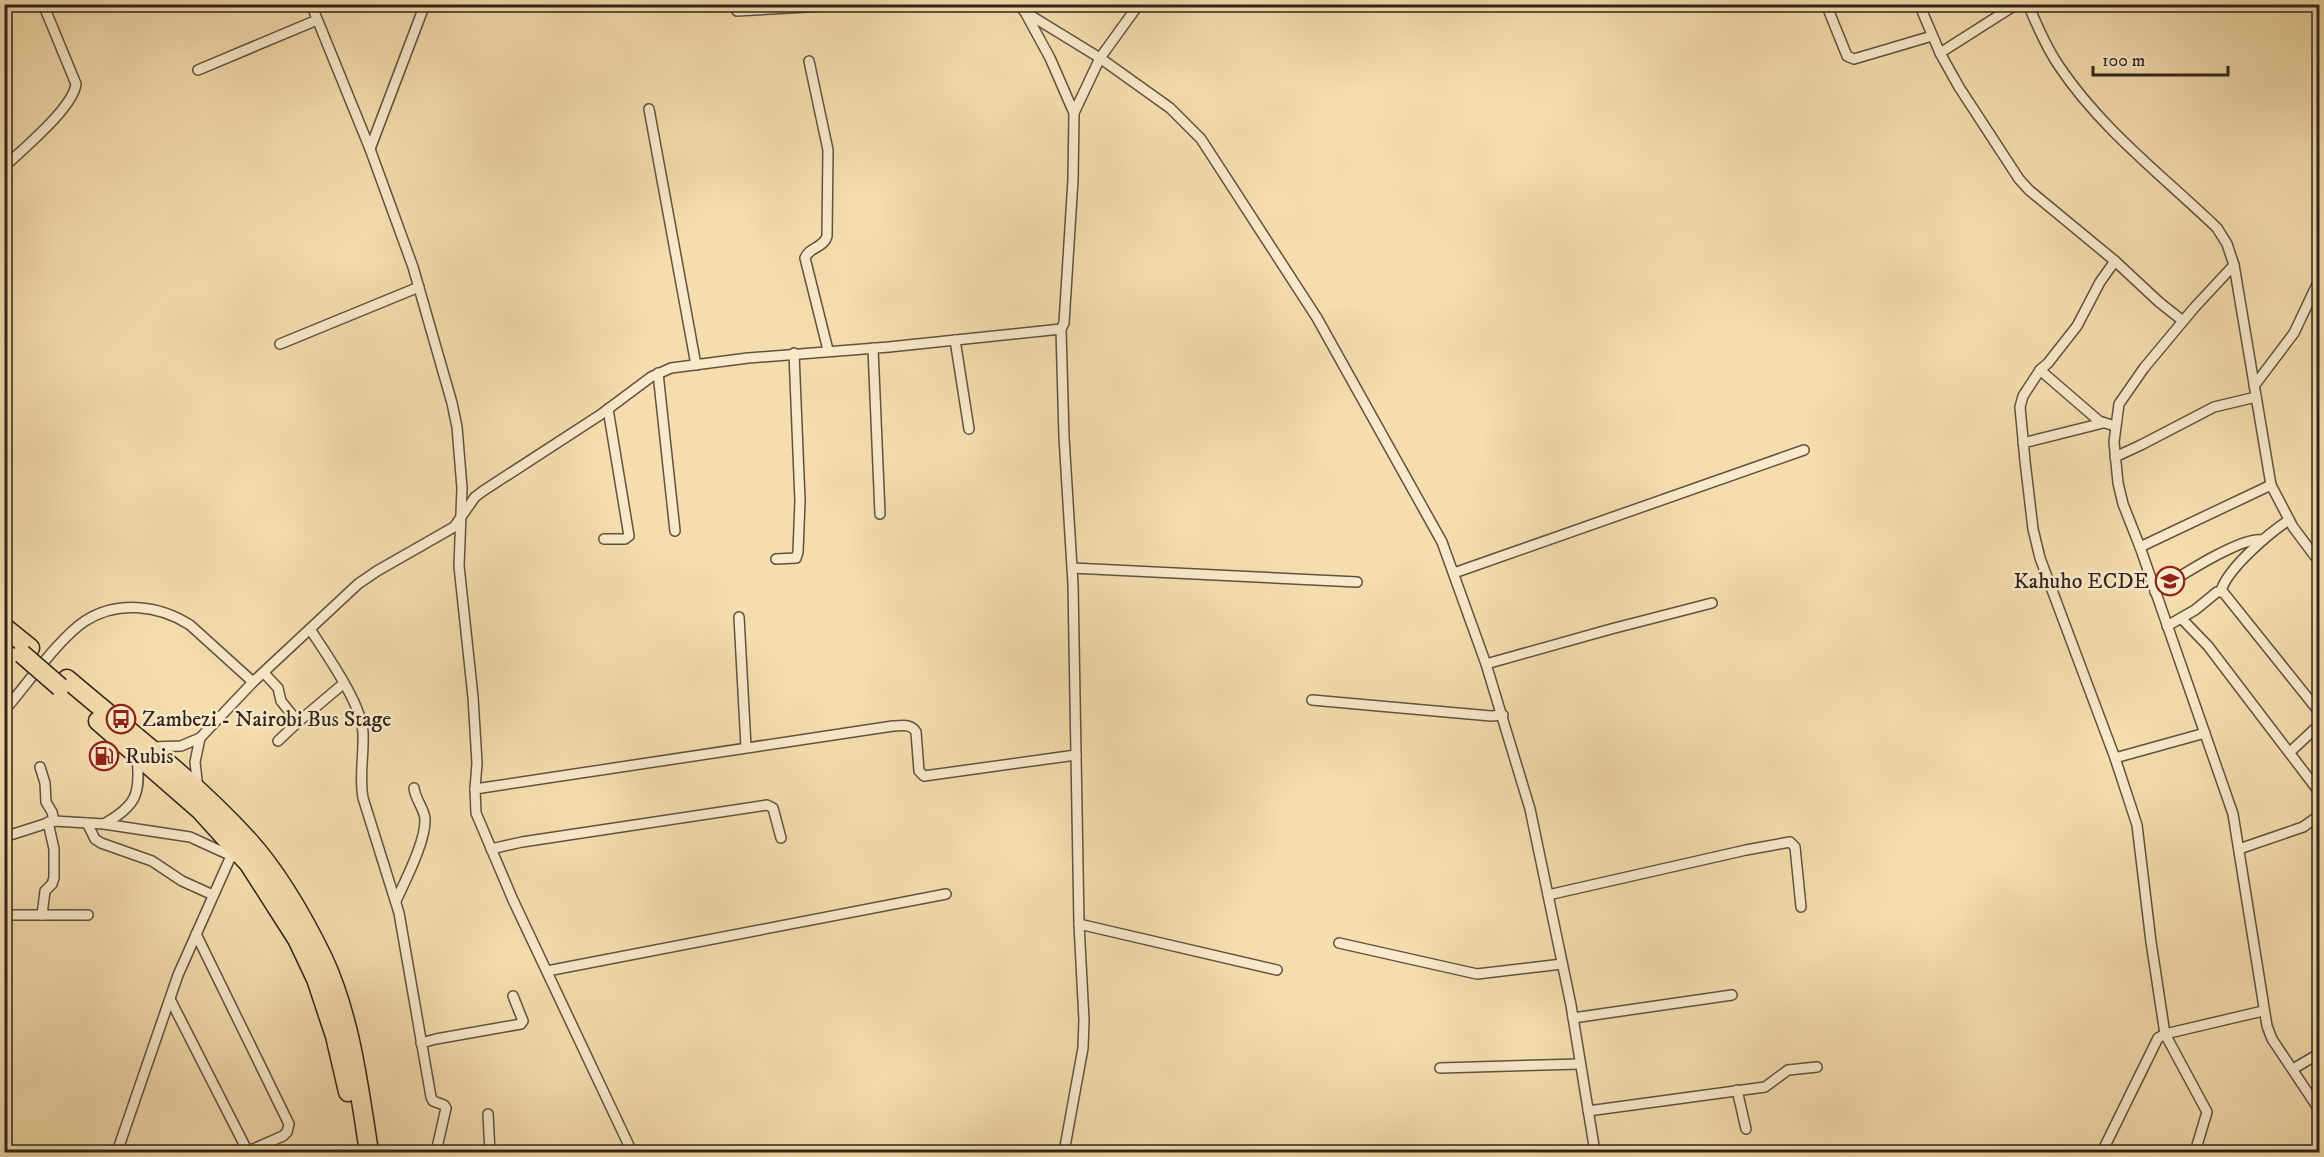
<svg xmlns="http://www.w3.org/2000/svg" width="2324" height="1157" viewBox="0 0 2324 1157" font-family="'IM FELL DW Pica',serif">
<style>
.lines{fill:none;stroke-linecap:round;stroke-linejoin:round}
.street-casing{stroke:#605241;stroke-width:12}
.highway-casing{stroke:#2f241d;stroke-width:21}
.street{stroke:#f8e9ca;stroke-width:9}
.highway{stroke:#f5ddad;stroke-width:18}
.highway-bridge-casing{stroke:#2f241d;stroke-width:21;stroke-linecap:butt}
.highway-bridge{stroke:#f5ddad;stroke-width:18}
.labels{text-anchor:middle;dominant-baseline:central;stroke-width:5;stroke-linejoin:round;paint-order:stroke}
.poi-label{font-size:22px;fill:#2f241d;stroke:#f8e9ca;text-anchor:start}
</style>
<rect width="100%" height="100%" fill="#f5ddad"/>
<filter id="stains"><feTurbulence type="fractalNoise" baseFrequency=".00333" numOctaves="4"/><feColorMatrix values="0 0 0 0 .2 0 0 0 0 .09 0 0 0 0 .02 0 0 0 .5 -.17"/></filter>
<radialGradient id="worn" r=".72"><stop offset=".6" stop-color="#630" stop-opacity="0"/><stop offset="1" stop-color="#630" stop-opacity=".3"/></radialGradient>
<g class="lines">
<!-- street casing -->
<g class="street-casing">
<g id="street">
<polyline points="311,4 370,149 413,267 452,403 457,427 462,488 459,566 473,697 477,763 475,789 476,813 513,900 632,1152"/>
<polyline points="1018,4 1025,12 1100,58 1170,108 1201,139 1317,318 1442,542 1486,664 1530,809 1571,1005 1595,1152"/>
<polyline points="1826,4 1847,56 1854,59 1932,36"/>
<polyline points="1919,4 1940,53 1959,87 2019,179 2029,190 2115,261 2159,302 2183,321"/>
<path d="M2028,4C2037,26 2046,47 2059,66C2101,129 2163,176 2217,228L2227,244L2234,265L2271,485L2293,527L2320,563"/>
<polyline points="737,11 861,4"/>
<polyline points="1026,14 1050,58 1074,113"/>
<polyline points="1940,53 2017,4"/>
<path d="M809,61L828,150L827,236C824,248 809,247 805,258L828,350"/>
<polyline points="198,70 317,20"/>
<polyline points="649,109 696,365"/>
<polyline points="370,149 425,4"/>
<path d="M4,167C23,149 73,108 76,84L43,4"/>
<polyline points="2115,261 2100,282 2077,326 2048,363 2040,370 2023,396 2020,407 2025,461 2033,529 2040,558 2115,758 2137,825 2151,942 2165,1034 2207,1112 2195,1152"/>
<polyline points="2234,265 2194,308 2144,368 2119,404 2114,442 2118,483 2123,504 2140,547 2233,814 2267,1026 2272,1039 2320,1111"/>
<polyline points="1061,329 1064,437 1073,584 1079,924 1084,1020 1083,1048 1064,1152"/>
<polyline points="955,340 969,429"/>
<polyline points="280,344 419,287"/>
<polyline points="873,348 880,514"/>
<polyline points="2040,370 2099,421 2115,426"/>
<polyline points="658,373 675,531"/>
<polyline points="2254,386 2294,333 2320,278"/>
<polyline points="2023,443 2103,423"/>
<polyline points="2115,457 2141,445 2214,407 2256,397"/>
<polyline points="604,539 625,539 629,536 608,409"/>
<polyline points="2140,547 2271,485"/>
<polyline points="776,559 796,558 798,552 800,501 794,353"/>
<polyline points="1072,568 1357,582"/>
<polyline points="1454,573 1804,450"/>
<path d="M2221,591C2227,569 2269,533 2289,520"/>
<path d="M2155,592C2176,579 2242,535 2263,540"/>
<polyline points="739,617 746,747"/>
<polyline points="2181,618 2208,646 2320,793"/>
<polyline points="2167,626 2195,610 2217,592 2223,592 2320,713"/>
<path d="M310,629C326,654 362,704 363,733C364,755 359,776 363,798L399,913L431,1097L433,1101L444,1105L446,1108L436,1152"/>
<polyline points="1486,664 1611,629 1712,603"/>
<polyline points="264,673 278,688 281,701 298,722 278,741"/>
<polyline points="1312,700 1491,716 1503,715"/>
<path d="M4,711C25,687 60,637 85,621C117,600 159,605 190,625L253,682"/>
<polyline points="298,722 343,684"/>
<polyline points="152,747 181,746 200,738 253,682 358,584 377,571 454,527 475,497 483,491 600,415 651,377 671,368 748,358 889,347 1061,329 1064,323 1073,180 1074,113 1100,58 1139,4"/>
<polyline points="2290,752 2320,724"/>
<polyline points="2115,758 2205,733"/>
<polyline points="40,767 45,783 46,802 52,812 54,821"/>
<polyline points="198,789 195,762 200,738"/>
<path d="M475,789L893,726C902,726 911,723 916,732L919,771L924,776L1076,755"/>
<polyline points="87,823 95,839 101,843 152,861 182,881 213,895"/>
<path d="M104,824C136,806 141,794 137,758"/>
<polyline points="4,837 54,821 104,824 190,837 234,857"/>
<polyline points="491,849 522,842 767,805 773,808 781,838"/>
<polyline points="2239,849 2303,827 2320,815"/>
<polyline points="1548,895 1746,850 1790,842 1795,847 1801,907"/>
<path d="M396,901C405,881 426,841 425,819C424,808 415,799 414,788"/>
<polyline points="4,915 88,915"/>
<polyline points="42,915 45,891 52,884 54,878 54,849 48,822"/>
<polyline points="1079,924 1277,970"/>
<polyline points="196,934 289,1124 287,1132 283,1136 246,1152"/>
<polyline points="1339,943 1477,974 1562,964"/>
<polyline points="547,971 946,894"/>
<polyline points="170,999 248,1152"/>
<polyline points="1573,1018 1732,995"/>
<polyline points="421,1043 436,1039 521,1024 523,1021 513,996"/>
<polyline points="1440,1068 1580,1064"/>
<polyline points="2293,1069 2320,1053"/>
<polyline points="1737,1090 1746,1129"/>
<polyline points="1588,1111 1765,1087 1788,1070 1817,1067"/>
<polyline points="488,1114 490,1152"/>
<polyline points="117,1152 178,975 231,856"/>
<polyline points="2102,1152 2158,1038 2165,1034 2263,1011"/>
</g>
</g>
<!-- highway casing -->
<g class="highway-casing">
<g id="highway">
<polyline points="4,627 30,648"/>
<path d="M67,679C128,731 193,780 247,839C278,873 303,917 323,958C351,1018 359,1088 369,1152"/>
<polyline points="98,721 200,810 249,864 297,939 316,979 335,1036 348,1092"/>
</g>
</g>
<!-- street -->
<use href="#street" class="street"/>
<!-- highway -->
<use href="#highway" class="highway"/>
<!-- highway-bridge casing -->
<g class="highway-bridge-casing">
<polyline id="highway-bridge" points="22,654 60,687"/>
</g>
<!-- highway-bridge -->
<use href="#highway-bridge" class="highway-bridge"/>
</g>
<!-- icons -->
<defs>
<g id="school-ring" transform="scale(1.5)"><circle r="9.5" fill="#f8e9ca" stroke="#8f2418" stroke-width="1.5"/><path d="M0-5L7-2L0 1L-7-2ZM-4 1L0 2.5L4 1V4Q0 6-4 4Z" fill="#8f2418"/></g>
<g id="bus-ring" transform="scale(1.5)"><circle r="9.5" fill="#f8e9ca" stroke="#8f2418" stroke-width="1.5"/><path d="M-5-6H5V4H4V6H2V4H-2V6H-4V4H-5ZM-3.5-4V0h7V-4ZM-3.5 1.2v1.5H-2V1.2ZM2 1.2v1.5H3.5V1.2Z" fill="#8f2418"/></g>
<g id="fuel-ring" transform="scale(1.5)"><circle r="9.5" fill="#f8e9ca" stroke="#8f2418" stroke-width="1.5"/><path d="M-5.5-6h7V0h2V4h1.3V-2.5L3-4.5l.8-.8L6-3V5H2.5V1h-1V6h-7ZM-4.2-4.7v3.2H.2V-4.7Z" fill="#8f2418"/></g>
</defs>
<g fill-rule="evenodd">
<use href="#school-ring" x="2170" y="581"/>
<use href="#bus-ring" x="121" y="719"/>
<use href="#fuel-ring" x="104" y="756"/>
</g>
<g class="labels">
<!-- poi labels -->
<g class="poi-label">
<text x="2149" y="581" text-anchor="end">Kahuho ECDE</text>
<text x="142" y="719">Zambezi - Nairobi Bus Stage</text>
<text x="125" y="756">Rubis</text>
</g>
</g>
<!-- margin -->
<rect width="2324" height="1157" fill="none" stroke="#f5ddad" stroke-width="24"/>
<rect x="6" y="6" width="2312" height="1145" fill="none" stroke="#2f241d" stroke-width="3"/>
<rect x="12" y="12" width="2300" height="1133" fill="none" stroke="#2f241d" stroke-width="1.5"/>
<!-- scale -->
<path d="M2093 66v9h135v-9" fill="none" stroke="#2f241d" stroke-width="3"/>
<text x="2102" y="66" font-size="18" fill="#2f241d" stroke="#f8e9ca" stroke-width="4.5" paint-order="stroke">100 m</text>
<rect width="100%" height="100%" filter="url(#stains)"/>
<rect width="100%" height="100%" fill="url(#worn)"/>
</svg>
